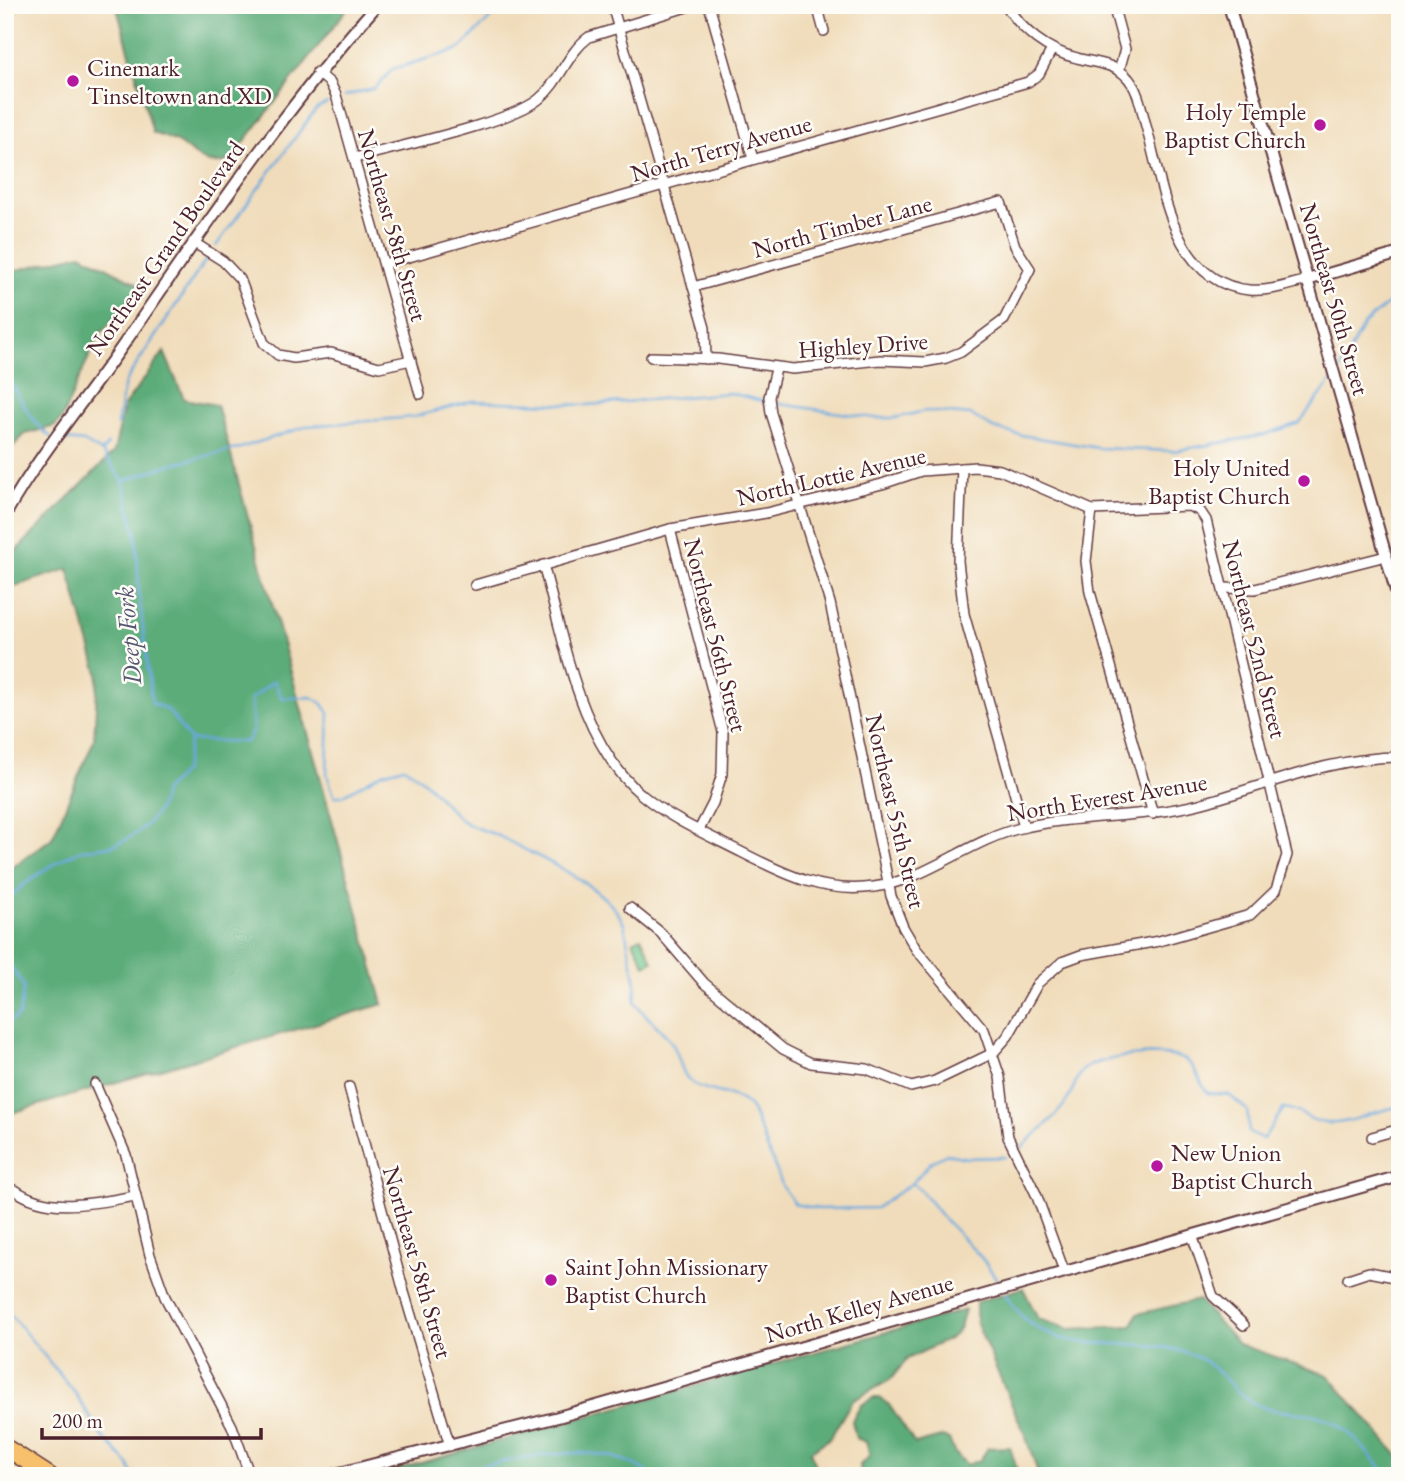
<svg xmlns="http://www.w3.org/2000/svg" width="1405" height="1481" viewBox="0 0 1405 1481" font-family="'EB Garamond',serif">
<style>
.green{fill:#70c88e;stroke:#5d745c;stroke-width:2}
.forest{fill:#5cac79;stroke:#536652;stroke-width:2}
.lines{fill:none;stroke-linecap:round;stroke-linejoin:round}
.stream{stroke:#6aa9dd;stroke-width:2.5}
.minor-casing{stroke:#633b40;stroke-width:12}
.tertiary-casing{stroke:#633b40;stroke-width:14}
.motorway-casing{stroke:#633b40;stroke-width:19}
.minor{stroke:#fff;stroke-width:9}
.tertiary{stroke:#fff;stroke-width:10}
.motorway{stroke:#f7c06c;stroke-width:16}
.poi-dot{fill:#b5179e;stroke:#fdfcf7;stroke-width:2.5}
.labels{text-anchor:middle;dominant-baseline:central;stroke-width:5;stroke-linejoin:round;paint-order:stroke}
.poi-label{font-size:24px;fill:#4a1f2b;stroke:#fdfcf7;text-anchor:start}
.street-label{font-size:24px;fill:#4a1f2b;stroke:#fdfcf7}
.water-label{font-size:26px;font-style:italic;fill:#575672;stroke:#fdfcf7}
</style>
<rect width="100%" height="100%" fill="#fdfcf7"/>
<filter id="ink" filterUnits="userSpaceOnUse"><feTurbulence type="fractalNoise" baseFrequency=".0143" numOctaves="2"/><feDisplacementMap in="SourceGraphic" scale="14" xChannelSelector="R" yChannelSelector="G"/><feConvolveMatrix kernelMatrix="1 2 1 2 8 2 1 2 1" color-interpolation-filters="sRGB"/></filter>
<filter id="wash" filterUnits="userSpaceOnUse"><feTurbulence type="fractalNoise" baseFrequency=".00686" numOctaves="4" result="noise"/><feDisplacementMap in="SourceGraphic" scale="28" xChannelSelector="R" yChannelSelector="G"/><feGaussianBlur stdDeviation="1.57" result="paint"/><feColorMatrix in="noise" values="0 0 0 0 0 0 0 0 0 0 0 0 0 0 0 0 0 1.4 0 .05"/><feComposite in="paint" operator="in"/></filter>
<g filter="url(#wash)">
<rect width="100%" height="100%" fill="#f0dcba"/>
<!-- green -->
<polygon class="green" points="641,937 653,961 645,965 633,941"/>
<!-- forest -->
<g class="forest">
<path d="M116,5H350L231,159C210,171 197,156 180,144C173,139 162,136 153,133Z"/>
<polygon points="81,254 144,287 98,336 62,418 55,426 25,434 5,455 5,273"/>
<polygon points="164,352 184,399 217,405 383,1004 5,1115 5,873 52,838 94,740 98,673 68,569 12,587 5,562 114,452 124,406"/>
<polygon points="1023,1288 1038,1319 1069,1329 1132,1326 1137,1314 1198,1300 1238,1344 1328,1375 1400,1458 1400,1476 1039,1476 1026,1437 976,1322 976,1302"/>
<polygon points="965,1310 959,1329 951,1338 907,1359 890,1380 852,1401 830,1438 810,1452 821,1476 374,1476"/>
<polygon points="873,1398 880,1398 889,1405 915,1444 941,1437 949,1439 954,1452 967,1465 980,1460 988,1448 1010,1447 1019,1476 861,1476 860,1465 870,1456 866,1442 856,1438 852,1421 861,1405"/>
</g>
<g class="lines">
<!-- stream -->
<g class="stream">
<polyline points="345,96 375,88 393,69 460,49 497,11"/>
<polyline points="216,246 316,109 327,103"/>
<path d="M5,350C11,361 8,372 12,383C19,399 36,428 51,437"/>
<polyline points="1337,375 1364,324 1400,293"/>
<polyline points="774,403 874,418 895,418 925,411 971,415 993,428 1015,434 1098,448 1174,451 1264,435 1299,423 1333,379"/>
<polyline points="117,425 125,382 207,258"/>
<polyline points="57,439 84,442 102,452 123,481 136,535 139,594 152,703 168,710 190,740"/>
<polyline points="102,452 108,444"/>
<polyline points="123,481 171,464 237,449 308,426 414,417 472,401 588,405 730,393 767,402"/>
<path d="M190,740L246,742L253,730L251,699L274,681L282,698L311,697L322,703L329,713L327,774L334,796H342L382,773L404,767C432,783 437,798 459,818C471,829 488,830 503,838C540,859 606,884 624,924L636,983L635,1002C646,1019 661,1027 671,1042C681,1055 679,1075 694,1084C715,1096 736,1089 752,1110L783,1187L795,1204L819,1209L876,1208L912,1183L931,1162L947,1154L967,1158L1005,1157"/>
<path d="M5,904C15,887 60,859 79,851C91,847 105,849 116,844C138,836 163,814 164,791L184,771L190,740"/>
<polyline points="5,956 24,987 19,1015 5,1026"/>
<path d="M1022,1148C1037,1130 1057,1119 1069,1097C1074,1089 1076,1076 1084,1069C1101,1056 1171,1048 1188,1062C1198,1070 1199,1084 1208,1093L1229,1095L1247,1110L1249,1132L1263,1139L1284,1108C1299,1109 1310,1122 1325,1123C1351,1126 1373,1109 1400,1107"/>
<path d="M912,1183C928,1195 932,1206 945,1220C970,1246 983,1255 1002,1288"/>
<path d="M1005,1294C1050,1370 1126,1328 1193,1355C1217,1365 1229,1387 1250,1401C1274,1417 1303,1408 1327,1419C1355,1431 1368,1457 1390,1476"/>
<polyline points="5,1308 75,1393 101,1435 129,1465 133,1476"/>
<path d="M439,1476C462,1468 485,1465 508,1461C557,1453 610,1443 653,1476"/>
</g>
</g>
</g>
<g filter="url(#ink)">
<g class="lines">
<!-- minor casing -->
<g class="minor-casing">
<g id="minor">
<polyline points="612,5 705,328 706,359"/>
<polyline points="709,5 753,159"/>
<polyline points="817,5 824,31"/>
<path d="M1006,5C1022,31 1047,51 1077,58C1094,63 1113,63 1126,76C1138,87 1142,111 1146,126C1163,185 1172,283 1249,290C1269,292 1288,285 1307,280"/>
<polyline points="1113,5 1125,49 1119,71"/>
<polyline points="317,72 330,83 336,95 420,394"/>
<path d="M355,158C396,147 510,123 539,99C560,82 567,53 589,37L693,5"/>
<polyline points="193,242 223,261 240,279 264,343 278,355 294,358 331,353 379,367 411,360"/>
<polyline points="384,264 1028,82 1039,74 1052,49"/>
<polyline points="651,357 718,359 793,369 880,360 925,362 946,358 961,352 1004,320 1030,269 1015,246 1001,202 693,287"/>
<polyline points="776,369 769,397 771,413 830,603 891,896 903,927 916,949 984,1030 1000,1077 1008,1137 1036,1194 1064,1271"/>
<polyline points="962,468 958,561 964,614 1024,827"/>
<polyline points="1092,510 1086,561 1090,592 1153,814"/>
<polyline points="670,529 723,732 722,774 713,803 699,830"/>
<path d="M543,565C565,642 579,742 642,795C672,820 710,836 743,853C786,875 825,894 874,887C927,880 969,840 1021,828C1079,814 1140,819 1199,804C1266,786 1330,757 1400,757"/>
<polyline points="475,585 670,529 766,513 882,484 921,471 976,467 1000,470 1092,510 1189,506 1200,511 1206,520 1287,855 1276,890 1250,915 1159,941 1081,955 1062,962 1038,983 1008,1036 993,1053 935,1081 911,1087 867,1069 811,1063 783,1049 704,983 661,933 630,908"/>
<polyline points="1223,588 1255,589 1386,556"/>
<polyline points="95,1084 126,1155 150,1255 165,1297 232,1426 250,1476"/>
<polyline points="349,1087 404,1292 450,1446"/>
<polyline points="1372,1137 1400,1129"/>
<path d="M15,1190C50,1215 97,1202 136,1196"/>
<polyline points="1192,1235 1213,1296 1244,1325"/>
<polyline points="1348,1279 1369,1272 1400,1278"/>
</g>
</g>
<!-- tertiary casing -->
<g class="tertiary-casing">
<g id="tertiary">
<polyline points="1229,5 1400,605"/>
<polyline points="1307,280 1400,253"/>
<path d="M5,515C40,453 86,399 126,341C206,225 283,111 377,5"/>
<polyline points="328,1476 558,1417 1400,1176"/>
</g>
</g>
<!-- motorway casing -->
<g class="motorway-casing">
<polyline id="motorway" points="5,1447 50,1476"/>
</g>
<!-- minor -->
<use href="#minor" class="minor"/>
<!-- tertiary -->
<use href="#tertiary" class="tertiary"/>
<!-- motorway -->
<use href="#motorway" class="motorway"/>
</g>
</g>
<!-- markers -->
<g class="poi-dot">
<circle cx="73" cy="81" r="7"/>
<circle cx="1320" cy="125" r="7"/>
<circle cx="1304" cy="481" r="7"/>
<circle cx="1157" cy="1166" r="7"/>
<circle cx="551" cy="1280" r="7"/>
</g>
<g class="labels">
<!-- poi labels -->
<g class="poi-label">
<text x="87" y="67">Cinemark<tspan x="87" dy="28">Tinseltown and XD</tspan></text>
<text x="1306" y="111" text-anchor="end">Holy Temple<tspan x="1306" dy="28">Baptist Church</tspan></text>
<text x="1290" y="467" text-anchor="end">Holy United<tspan x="1290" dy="28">Baptist Church</tspan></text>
<text x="1171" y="1152">New Union<tspan x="1171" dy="28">Baptist Church</tspan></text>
<text x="565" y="1266">Saint John Missionary<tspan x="565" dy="28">Baptist Church</tspan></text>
</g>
<!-- street labels -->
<g class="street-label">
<text transform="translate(721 148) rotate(-16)">North Terry Avenue</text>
<text transform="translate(393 225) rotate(74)">Northeast 58th Street</text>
<text transform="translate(842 226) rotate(-15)">North Timber Lane</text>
<text transform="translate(165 248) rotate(-55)">Northeast Grand Boulevard</text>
<text transform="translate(1335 299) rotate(74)">Northeast 50th Street</text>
<text transform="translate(863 345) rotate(-4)">Highley Drive</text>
<text transform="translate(831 476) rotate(-13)">North Lottie Avenue</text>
<text transform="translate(716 635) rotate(76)">Northeast 56th Street</text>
<text transform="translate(1255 639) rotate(76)">Northeast 52nd Street</text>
<text transform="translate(1107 797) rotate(-9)">North Everest Avenue</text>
<text transform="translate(896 811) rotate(77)">Northeast 55th Street</text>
<text transform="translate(418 1262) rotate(74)">Northeast 58th Street</text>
<text transform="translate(859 1308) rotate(-16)">North Kelley Avenue</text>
</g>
<!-- water labels -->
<g class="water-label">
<text transform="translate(128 636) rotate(-95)">Deep Fork</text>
</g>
</g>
<!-- margin -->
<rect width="1405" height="1481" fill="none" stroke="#fdfcf7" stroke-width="28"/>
<!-- scale -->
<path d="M42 1428v10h219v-10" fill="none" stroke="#4a1f2b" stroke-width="3.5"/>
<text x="52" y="1428" font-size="21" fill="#4a1f2b" stroke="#fdfcf7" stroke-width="5" paint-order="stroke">200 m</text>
</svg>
